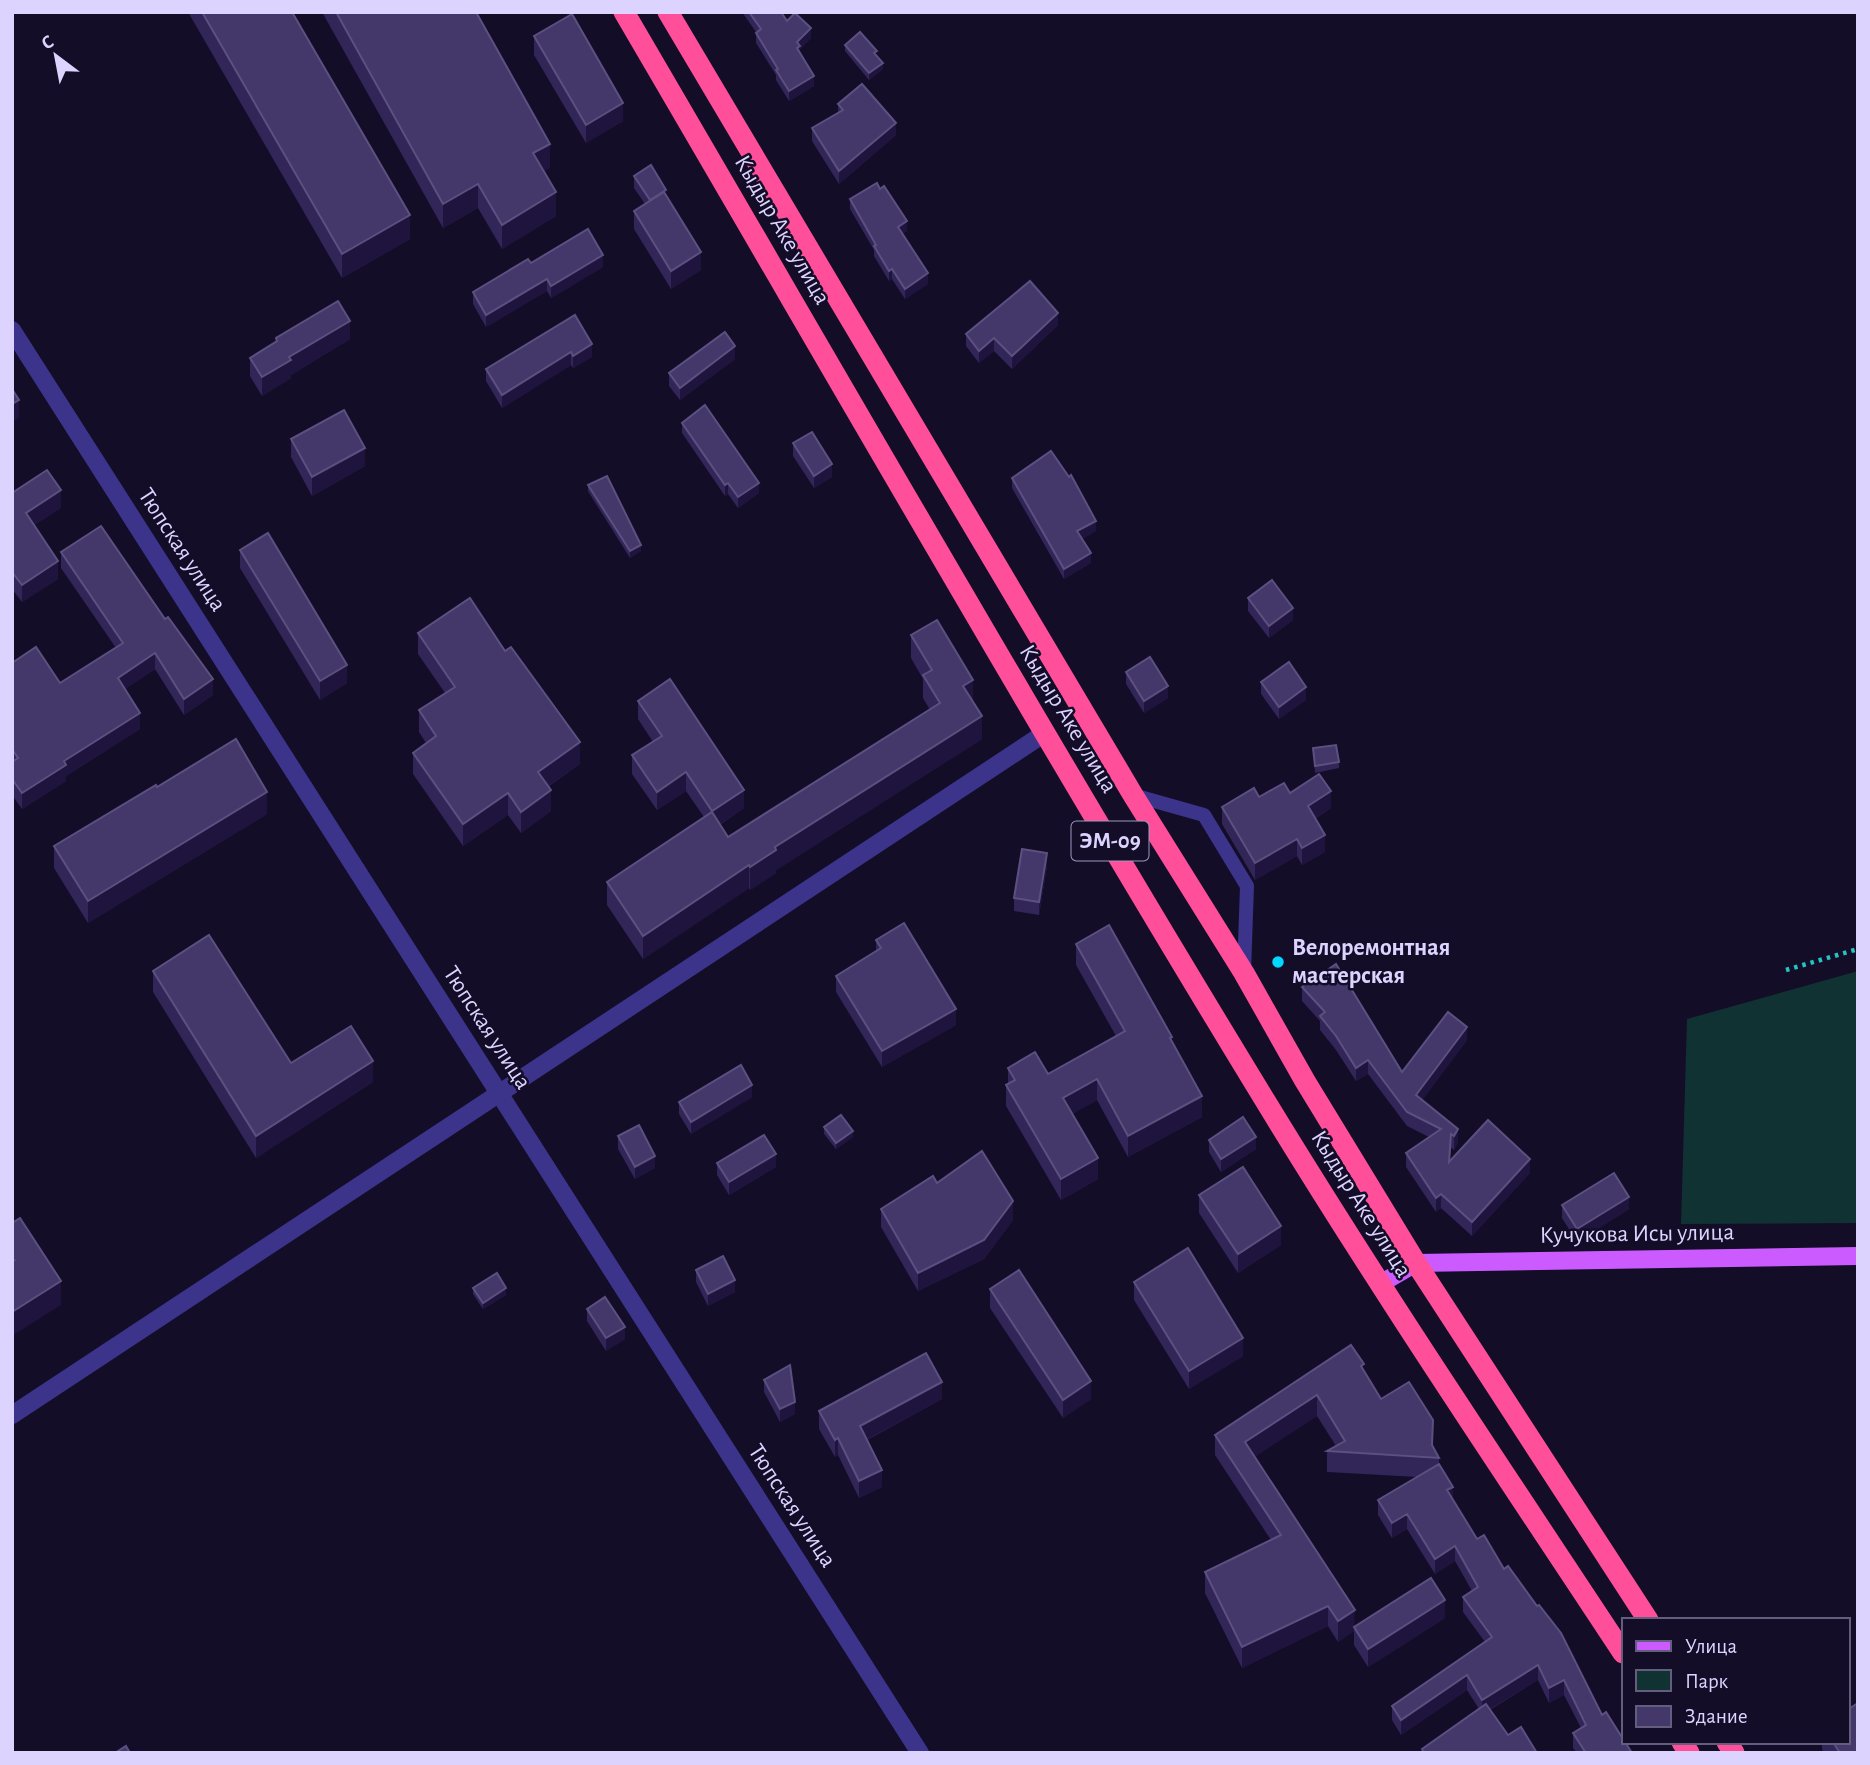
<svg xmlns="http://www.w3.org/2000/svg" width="1870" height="1765" viewBox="0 0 1870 1765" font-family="'Alegreya Sans',sans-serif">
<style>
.green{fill:#103233}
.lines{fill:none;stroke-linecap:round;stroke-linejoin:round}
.path{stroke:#24c4c3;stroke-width:4.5;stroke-dasharray:3.5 5;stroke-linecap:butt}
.lane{stroke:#3c348b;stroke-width:14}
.street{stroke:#3c348b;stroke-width:18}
.primary{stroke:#cb5bff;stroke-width:18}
.highway{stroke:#ff4f9a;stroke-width:21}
.wall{fill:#322558}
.shaded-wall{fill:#1e143d}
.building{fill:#44386a;stroke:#5c5081;stroke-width:2}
.poi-dot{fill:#00d8ff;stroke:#130d28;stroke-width:2.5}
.labels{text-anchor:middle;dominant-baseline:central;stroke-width:5;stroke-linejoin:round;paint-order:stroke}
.shield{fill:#130d28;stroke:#a098be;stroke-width:2}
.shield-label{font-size:23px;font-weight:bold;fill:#dcd4ff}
.street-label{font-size:24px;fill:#dcd4ff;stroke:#130d28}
.poi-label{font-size:24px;font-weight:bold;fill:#dcd4ff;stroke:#130d28;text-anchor:start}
</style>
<rect width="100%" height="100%" fill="#130d28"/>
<!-- green -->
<polygon class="green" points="1858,971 1858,1223 1681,1224 1687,1019"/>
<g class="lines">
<!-- path -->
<polyline class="path" points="1786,970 1858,949"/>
<!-- lane -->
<polyline class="lane" points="1133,795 1204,815 1247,886 1244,972"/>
<!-- street -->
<g class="street">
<polyline points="12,330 920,1753"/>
<polyline points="12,1415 1045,733"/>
</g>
<!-- primary -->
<polyline class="primary" points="1380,1284 1416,1263 1858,1256"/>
<!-- highway -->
<g class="highway">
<path d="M624,12C837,376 1046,742 1266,1102C1380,1289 1503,1471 1623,1653"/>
<polyline points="668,12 1133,795 1244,973 1305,1081 1416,1263 1648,1620"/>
<polyline points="1682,1742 1689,1753"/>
<polyline points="1727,1742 1734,1753"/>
</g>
</g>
<!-- wall -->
<g class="wall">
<polygon points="188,12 292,12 410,239 342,278"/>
<polygon points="322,12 476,12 550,168 543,171 556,216 502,249 478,208 443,228"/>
<polygon points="742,12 781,12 787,21 811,38 800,49 800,52 814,86 789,101 776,80 776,75 756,43 756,32"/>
<polygon points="534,36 623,121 586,143 534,55"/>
<polygon points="845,45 877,55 883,69 869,80 845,51"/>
<polygon points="838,104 896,135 839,184 812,141 812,128 838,113"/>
<polygon points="634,176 666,197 701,270 671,289 634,229 634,211 645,204 634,188"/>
<polygon points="850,199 907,231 902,234 928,284 905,299 892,279 889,281 874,256 874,250 850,209"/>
<polygon points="603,267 551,298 547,291 486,327 473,304 473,292"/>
<polygon points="575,315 592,357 573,368 571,365 502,408 486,381 486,369"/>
<polygon points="1058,325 1012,369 994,351 979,363 966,346 966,334"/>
<polygon points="276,338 350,339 291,375 291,378 262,396 250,376 250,358 276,342"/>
<polygon points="735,359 680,400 669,386 669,373"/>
<polygon points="682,423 759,493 738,508 728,494 725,496 682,433"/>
<polygon points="291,439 365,466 312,496 291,457"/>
<polygon points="793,443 832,477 814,488 793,456"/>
<polygon points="1012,478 1096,531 1082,539 1091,563 1064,579 1012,488"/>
<polygon points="588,485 641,551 630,558 588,491"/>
<polygon points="12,493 61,508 34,525 58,579 22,602 12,589"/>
<polygon points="240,550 347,683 320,700 240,568"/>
<polygon points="61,552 213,695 184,715 155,669 125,689 140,729 66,776 66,781 22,809 12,795 12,663 60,683 116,648 61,568"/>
<polygon points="1248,598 1293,620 1269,638 1248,611"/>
<polygon points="418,633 580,764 549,786 551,811 521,833 508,815 463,846 413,774 413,753 426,743 419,732 419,710 445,693 418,654"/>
<polygon points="911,635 973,702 982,739 776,870 776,873 750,890 749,888 643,959 607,905 607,882 704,817 686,791 657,810 632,774 632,755 653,742 638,719 638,701 744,808 720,825 728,837 930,710 923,698 923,679 911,658"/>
<polygon points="1126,672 1168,698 1144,713 1126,684"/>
<polygon points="1261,682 1306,700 1279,719 1261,694"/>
<polygon points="1313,748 1339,762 1339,768 1315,773"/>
<polygon points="157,787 267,814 88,923 54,868 54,846"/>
<polygon points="1290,793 1331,808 1315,819 1325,852 1302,865 1297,856 1255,880 1222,824 1222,807 1259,797"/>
<polygon points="1047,866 1039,915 1014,911 1014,898"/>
<polygon points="876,940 956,1025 882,1067 836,992 836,976 876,951"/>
<polygon points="1076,944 1172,1041 1202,1117 1128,1157 1097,1100 1072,1114 1098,1179 1061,1200 1006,1106 1006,1085 1008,1084 1008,1068 1048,1074 1116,1036 1076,965"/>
<polygon points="153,971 291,1063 373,1082 256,1158 153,992"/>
<polygon points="1302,987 1402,1072 1467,1040 1422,1100 1458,1129 1458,1143 1454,1150 1451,1148 1450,1162 1530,1173 1472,1236 1441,1208 1436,1212 1406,1167 1406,1153 1429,1137 1407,1126 1368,1074 1356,1081 1336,1050 1320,1030 1320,1021 1302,1001"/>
<polygon points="752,1097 691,1134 679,1114 679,1102"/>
<polygon points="824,1127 853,1137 836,1149 824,1134"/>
<polygon points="618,1136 655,1168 635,1179 618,1149"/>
<polygon points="1209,1140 1256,1149 1221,1172 1209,1152"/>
<polygon points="717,1163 776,1167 729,1195 717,1175"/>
<polygon points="937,1183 1013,1220 984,1259 918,1291 881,1227 881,1209"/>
<polygon points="1199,1195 1281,1245 1238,1273 1199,1213"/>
<polygon points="1562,1205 1629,1209 1577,1242 1562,1218"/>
<polygon points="696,1270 735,1292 708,1306 696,1282"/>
<polygon points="1134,1282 1243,1356 1189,1389 1134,1300"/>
<polygon points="473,1288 506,1295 483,1309 473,1294"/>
<polygon points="990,1289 1091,1399 1063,1418 990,1308"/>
<polygon points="587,1309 625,1339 606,1351 587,1321"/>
<polygon points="1364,1371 1381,1399 1433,1447 1439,1458 1439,1464 1453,1499 1477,1539 1504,1569 1602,1715 1632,1753 1577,1753 1573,1748 1573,1733 1581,1728 1564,1695 1549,1703 1538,1680 1490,1710 1508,1735 1537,1753 1422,1753 1422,1749 1479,1709 1467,1690 1401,1735 1392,1720 1392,1706 1485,1642 1463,1612 1463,1597 1472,1591 1455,1561 1435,1574 1407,1529 1392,1538 1378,1515 1378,1500 1417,1477 1327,1472 1327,1451 1336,1446 1317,1416 1254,1457 1355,1626 1445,1618 1368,1667 1354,1645 1354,1631 1338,1642 1328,1626 1242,1668 1205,1593 1205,1572 1271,1540 1215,1455 1215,1435"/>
<polygon points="764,1380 795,1414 780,1422 764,1392"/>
<polygon points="942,1399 867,1440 882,1487 859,1498 838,1455 835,1457 819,1429 819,1411"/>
<polygon points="1822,1742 1847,1742 1858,1753 1824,1753 1822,1749"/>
</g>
<!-- shaded-wall -->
<g class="shaded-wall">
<polygon points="811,28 811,38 800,49 800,56 797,42"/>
<polygon points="883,63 883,69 869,80 869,73"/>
<polygon points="814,76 814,86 789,101 789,91"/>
<polygon points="623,103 623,121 586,143 586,125"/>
<polygon points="896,123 896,135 839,184 839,171"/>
<polygon points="550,144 550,168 533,178 533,153"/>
<polygon points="478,184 478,208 443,228 443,204"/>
<polygon points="556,192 556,216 502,249 502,225"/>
<polygon points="410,215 410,239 342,278 342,254"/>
<polygon points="907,221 907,231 898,237 898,227"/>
<polygon points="701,252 701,270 671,289 671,271"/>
<polygon points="603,255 603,267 551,298 551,286"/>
<polygon points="892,269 892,279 889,281 889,271"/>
<polygon points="928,273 928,284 905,299 905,289"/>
<polygon points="547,279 547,291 486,327 486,315"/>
<polygon points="1058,313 1058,325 1012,369 1012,356"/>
<polygon points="350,321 350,339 291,375 291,378 262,396 262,377 289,357"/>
<polygon points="994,338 994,351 979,363 979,351"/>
<polygon points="592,344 592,357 573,368 573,356"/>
<polygon points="735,346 735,359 680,400 680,388"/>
<polygon points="571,352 571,365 502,408 502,395"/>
<polygon points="19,400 19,418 12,422 12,404"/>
<polygon points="365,448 365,466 312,496 312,477"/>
<polygon points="832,464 832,477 814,488 814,476"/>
<polygon points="728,483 728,494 725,496 725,485"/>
<polygon points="759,483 759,493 738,508 738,497"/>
<polygon points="61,490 61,508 26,531 26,513"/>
<polygon points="1096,521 1096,531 1077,542 1077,531"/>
<polygon points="641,545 641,551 630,558 630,551"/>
<polygon points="1091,553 1091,563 1064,579 1064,569"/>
<polygon points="58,561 58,579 22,602 22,585"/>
<polygon points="1293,608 1293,620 1269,638 1269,626"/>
<polygon points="155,653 155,669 118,694 118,678"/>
<polygon points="347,665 347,683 320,700 320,681"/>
<polygon points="213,679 213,695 184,715 184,699"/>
<polygon points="973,680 973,703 963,686"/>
<polygon points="1168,686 1168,698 1144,713 1144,701"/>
<polygon points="1306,687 1306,700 1279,719 1279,707"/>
<polygon points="140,713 140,729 66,776 66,781 22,809 22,793 64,761"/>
<polygon points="982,716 982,739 776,870 776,873 750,890 750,867 775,847"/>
<polygon points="580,742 580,764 538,793 538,772"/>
<polygon points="686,772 686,791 657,810 657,792"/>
<polygon points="551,790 551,811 521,833 521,812"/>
<polygon points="744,790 744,808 712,830 712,811"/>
<polygon points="1331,791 1331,808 1308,823 1308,806"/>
<polygon points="267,792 267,814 88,923 88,901"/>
<polygon points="508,793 508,815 463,846 463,824"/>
<polygon points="1325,835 1325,852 1302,865 1302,848"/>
<polygon points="1297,839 1297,856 1255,880 1255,863"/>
<polygon points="1047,853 1047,866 1039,915 1039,902"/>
<polygon points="749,865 749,888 643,959 643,936"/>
<polygon points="956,1009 956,1025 882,1067 882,1051"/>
<polygon points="1467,1027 1467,1040 1416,1109 1416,1095"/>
<polygon points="1368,1060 1368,1074 1356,1081 1356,1068"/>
<polygon points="373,1061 373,1082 256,1158 256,1136"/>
<polygon points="1097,1079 1097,1100 1063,1119 1063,1098"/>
<polygon points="752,1085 752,1097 691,1134 691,1122"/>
<polygon points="1202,1096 1202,1117 1128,1157 1128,1136"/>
<polygon points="1458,1129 1458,1143 1454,1150 1454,1136"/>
<polygon points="853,1131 853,1137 836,1149 836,1143"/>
<polygon points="1256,1137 1256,1149 1221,1172 1221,1159"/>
<polygon points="776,1154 776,1167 729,1195 729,1182"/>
<polygon points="655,1156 655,1168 635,1179 635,1167"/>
<polygon points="1098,1158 1098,1179 1061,1200 1061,1179"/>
<polygon points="1530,1159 1530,1173 1472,1236 1472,1222"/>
<polygon points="1441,1194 1441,1208 1436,1212 1436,1198"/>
<polygon points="1629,1197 1629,1209 1577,1242 1577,1229"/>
<polygon points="1013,1201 1013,1220 984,1259 918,1291 918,1273"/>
<polygon points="1281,1226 1281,1245 1238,1273 1238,1254"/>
<polygon points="735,1280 735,1292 708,1306 708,1294"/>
<polygon points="61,1281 61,1305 12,1336 12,1312"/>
<polygon points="506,1288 506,1295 483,1309 483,1303"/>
<polygon points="625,1327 625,1339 606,1351 606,1338"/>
<polygon points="1243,1338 1243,1356 1189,1389 1189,1371"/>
<polygon points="1091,1381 1091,1399 1063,1418 1063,1400"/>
<polygon points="942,1382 942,1399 860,1443 860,1426"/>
<polygon points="1317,1395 1317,1416 1245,1463 1245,1442"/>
<polygon points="795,1402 795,1414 780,1422 780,1409"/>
<polygon points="838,1438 838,1455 835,1457 835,1440"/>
<polygon points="882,1470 882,1487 859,1498 859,1481"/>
<polygon points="1453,1487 1453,1502 1447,1490"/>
<polygon points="1407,1514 1407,1529 1392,1538 1392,1523"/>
<polygon points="1455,1546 1455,1561 1435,1574 1435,1559"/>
<polygon points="1445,1600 1445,1618 1368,1667 1368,1649"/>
<polygon points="1328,1606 1328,1626 1242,1668 1242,1647"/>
<polygon points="1355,1610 1354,1631 1338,1642 1338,1621"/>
<polygon points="1538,1665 1538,1680 1482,1714 1482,1700"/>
<polygon points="1467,1675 1467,1690 1401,1735 1401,1720"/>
<polygon points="1564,1680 1564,1695 1549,1703 1549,1688"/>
</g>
<!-- building -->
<g class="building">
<polygon points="202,12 292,12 410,215 342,254"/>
<polygon points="336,12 476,12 550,144 533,153 556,192 502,225 478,184 443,204"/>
<polygon points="749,12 781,12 787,21 795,13 811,28 797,42 800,46 797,48 814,76 789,91 776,70 778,69 756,33 761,29"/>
<polygon points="572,14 623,103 586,125 534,36"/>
<polygon points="860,32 877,51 874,53 883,63 869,73 845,45"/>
<polygon points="862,84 896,123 839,171 812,128 843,110 838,104"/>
<polygon points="651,165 666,190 650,200 634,176"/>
<polygon points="877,183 880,189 884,186 907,221 898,227 928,273 905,289 892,269 889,271 874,246 876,245 850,199"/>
<polygon points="664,192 701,252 671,271 634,211"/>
<polygon points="588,229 603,255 551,286 547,279 486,315 473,292 528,259 531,263"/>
<polygon points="1030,281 1058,313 1012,356 994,338 979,351 966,334"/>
<polygon points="338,301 350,321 289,357 291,360 262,377 250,358 277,341 276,338"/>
<polygon points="575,315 592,344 573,356 571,352 502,395 486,369"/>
<polygon points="725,332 735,346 680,388 669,373"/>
<polygon points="12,389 19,400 12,404"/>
<polygon points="705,405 759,483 738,497 728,483 725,485 682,423"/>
<polygon points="344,410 365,448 312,477 291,439"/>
<polygon points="812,432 832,464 814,476 793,443"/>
<polygon points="1051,451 1069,477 1071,475 1096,521 1077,531 1091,553 1064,569 1012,478"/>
<polygon points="47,470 61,490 26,513 58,561 22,585 12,572 12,493"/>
<polygon points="607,476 641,545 630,551 588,485"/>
<polygon points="101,526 165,619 168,617 213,679 184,699 155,653 118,678 140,713 64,761 66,765 22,793 12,779 12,762 18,758 12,749 12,663 36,647 60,683 123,643 61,552"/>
<polygon points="268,533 347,665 320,681 240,550"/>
<polygon points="1272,580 1293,608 1269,626 1248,598"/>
<polygon points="470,598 505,651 511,647 580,742 538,772 551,790 521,812 508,793 463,824 413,753 436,736 419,710 455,687 418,633"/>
<polygon points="937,620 973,680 963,686 982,716 775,847 776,850 750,867 749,865 643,936 607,882 712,812 728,837 940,703 923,675 932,670 911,635"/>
<polygon points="1150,657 1168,686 1144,701 1126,672"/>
<polygon points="1289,662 1306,687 1279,707 1261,682"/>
<polygon points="670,679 744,790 712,811 686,772 657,792 632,755 662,736 638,701"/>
<polygon points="236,739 267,792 88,901 54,846 156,785 157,787"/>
<polygon points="1336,745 1339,762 1315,766 1313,748"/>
<polygon points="1319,774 1331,791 1308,806 1325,835 1302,848 1297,839 1255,863 1222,807 1254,788 1259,797 1284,783 1290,793"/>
<polygon points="1022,849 1047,853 1039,902 1014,898"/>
<polygon points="904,923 956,1009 882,1051 836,976 881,948 876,940"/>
<polygon points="1109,925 1172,1037 1170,1038 1202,1096 1128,1136 1097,1079 1063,1098 1098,1158 1061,1179 1006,1085 1015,1080 1008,1068 1035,1052 1048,1074 1125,1031 1076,944"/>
<polygon points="209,935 291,1063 351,1026 373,1061 256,1136 153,971"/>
<polygon points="1336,964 1402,1072 1448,1012 1467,1027 1416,1095 1458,1129 1454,1136 1451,1134 1449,1162 1488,1120 1530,1159 1472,1222 1441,1194 1436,1198 1406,1153 1441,1129 1407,1112 1368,1060 1356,1068 1336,1036 1320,1016 1325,1012 1302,987 1321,971 1323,973"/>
<polygon points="741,1065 752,1085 691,1122 679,1102"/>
<polygon points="841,1115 853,1131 836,1143 824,1127"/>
<polygon points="1243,1117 1256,1137 1221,1159 1209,1140"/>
<polygon points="639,1125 655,1156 635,1167 618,1136"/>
<polygon points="764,1135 776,1154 729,1182 717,1163"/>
<polygon points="982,1151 1013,1201 984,1240 918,1273 881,1209 933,1176 937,1183"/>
<polygon points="1243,1167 1281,1226 1238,1254 1199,1195"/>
<polygon points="1614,1173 1629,1197 1577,1229 1562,1205"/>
<polygon points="20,1218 61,1281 12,1312 12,1260 14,1260 12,1258 12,1223"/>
<polygon points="1188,1248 1243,1338 1189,1371 1134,1282"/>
<polygon points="723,1256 735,1280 708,1294 696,1270"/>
<polygon points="1019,1270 1091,1381 1063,1400 990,1289"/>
<polygon points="497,1273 506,1288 483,1303 473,1288"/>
<polygon points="605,1297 625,1327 606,1338 587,1309"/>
<polygon points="1351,1345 1364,1364 1361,1366 1381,1399 1409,1382 1433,1420 1432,1445 1439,1458 1327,1451 1345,1441 1317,1395 1245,1442 1355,1610 1338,1621 1328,1606 1242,1647 1205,1572 1281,1535 1215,1435"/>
<polygon points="926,1353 942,1382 860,1426 882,1470 859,1481 838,1438 835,1440 819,1411"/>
<polygon points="790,1365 795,1402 780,1409 764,1380"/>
<polygon points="1439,1464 1453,1487 1447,1490 1477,1539 1484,1535 1504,1569 1508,1566 1537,1606 1539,1605 1561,1633 1602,1715 1606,1712 1623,1739 1623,1742 1625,1742 1632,1753 1586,1753 1573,1733 1586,1725 1564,1680 1549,1688 1538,1665 1482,1700 1467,1675 1401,1720 1392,1706 1492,1637 1463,1597 1478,1587 1455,1546 1435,1559 1407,1514 1392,1523 1378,1500"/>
<polygon points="1431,1578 1445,1600 1368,1649 1354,1627"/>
<polygon points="1858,1703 1858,1753 1840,1753 1833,1742 1847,1742 1847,1710"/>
<polygon points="1486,1704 1508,1735 1521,1727 1537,1753 1424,1753 1422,1749"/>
<polygon points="126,1746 130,1753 115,1753"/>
</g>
<!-- markers -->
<circle class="poi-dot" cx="1278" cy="962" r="7"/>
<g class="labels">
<!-- shield labels -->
<rect class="shield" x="1071.5" y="821.5" width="77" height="39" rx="5"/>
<g class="shield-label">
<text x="1110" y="841">ЭМ-09</text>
</g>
<!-- street labels -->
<g class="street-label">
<text transform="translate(782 230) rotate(60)">Кыдыр Аке улица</text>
<text transform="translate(182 550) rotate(57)">Тюпская улица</text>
<text transform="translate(1068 719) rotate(59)">Кыдыр Аке улица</text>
<text transform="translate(487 1028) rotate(57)">Тюпская улица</text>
<text transform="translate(1361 1204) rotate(58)">Кыдыр Аке улица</text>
<text transform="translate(1637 1234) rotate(-1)">Кучукова Исы улица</text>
<text transform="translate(792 1506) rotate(57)">Тюпская улица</text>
</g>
<!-- poi labels -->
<g class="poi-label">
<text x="1292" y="948">Велоремонтная<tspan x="1292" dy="28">мастерская</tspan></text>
</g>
</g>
<!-- border -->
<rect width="1870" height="1765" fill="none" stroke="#dcd4ff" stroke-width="28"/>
<!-- legend -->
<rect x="1622" y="1618" width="228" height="126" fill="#130d28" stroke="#635d7e" stroke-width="2"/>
<rect x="1636" y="1641" width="35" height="10" fill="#cb5bff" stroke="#635d7e" stroke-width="2"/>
<text x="1685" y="1653" font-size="21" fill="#dcd4ff">Улица</text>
<rect x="1636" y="1670" width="35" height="21" fill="#103233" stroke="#635d7e" stroke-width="2"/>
<text x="1685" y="1688" font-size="21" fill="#dcd4ff">Парк</text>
<rect x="1636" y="1706" width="35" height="21" fill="#44386a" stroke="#635d7e" stroke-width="2"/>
<text x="1685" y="1723" font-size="21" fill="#dcd4ff">Здание</text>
<!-- north arrow -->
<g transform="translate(56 56) rotate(328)" stroke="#130d28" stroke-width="5" paint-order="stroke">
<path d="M0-5L12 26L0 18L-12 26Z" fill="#dcd4ff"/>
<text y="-10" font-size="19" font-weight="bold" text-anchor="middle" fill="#dcd4ff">С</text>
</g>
</svg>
